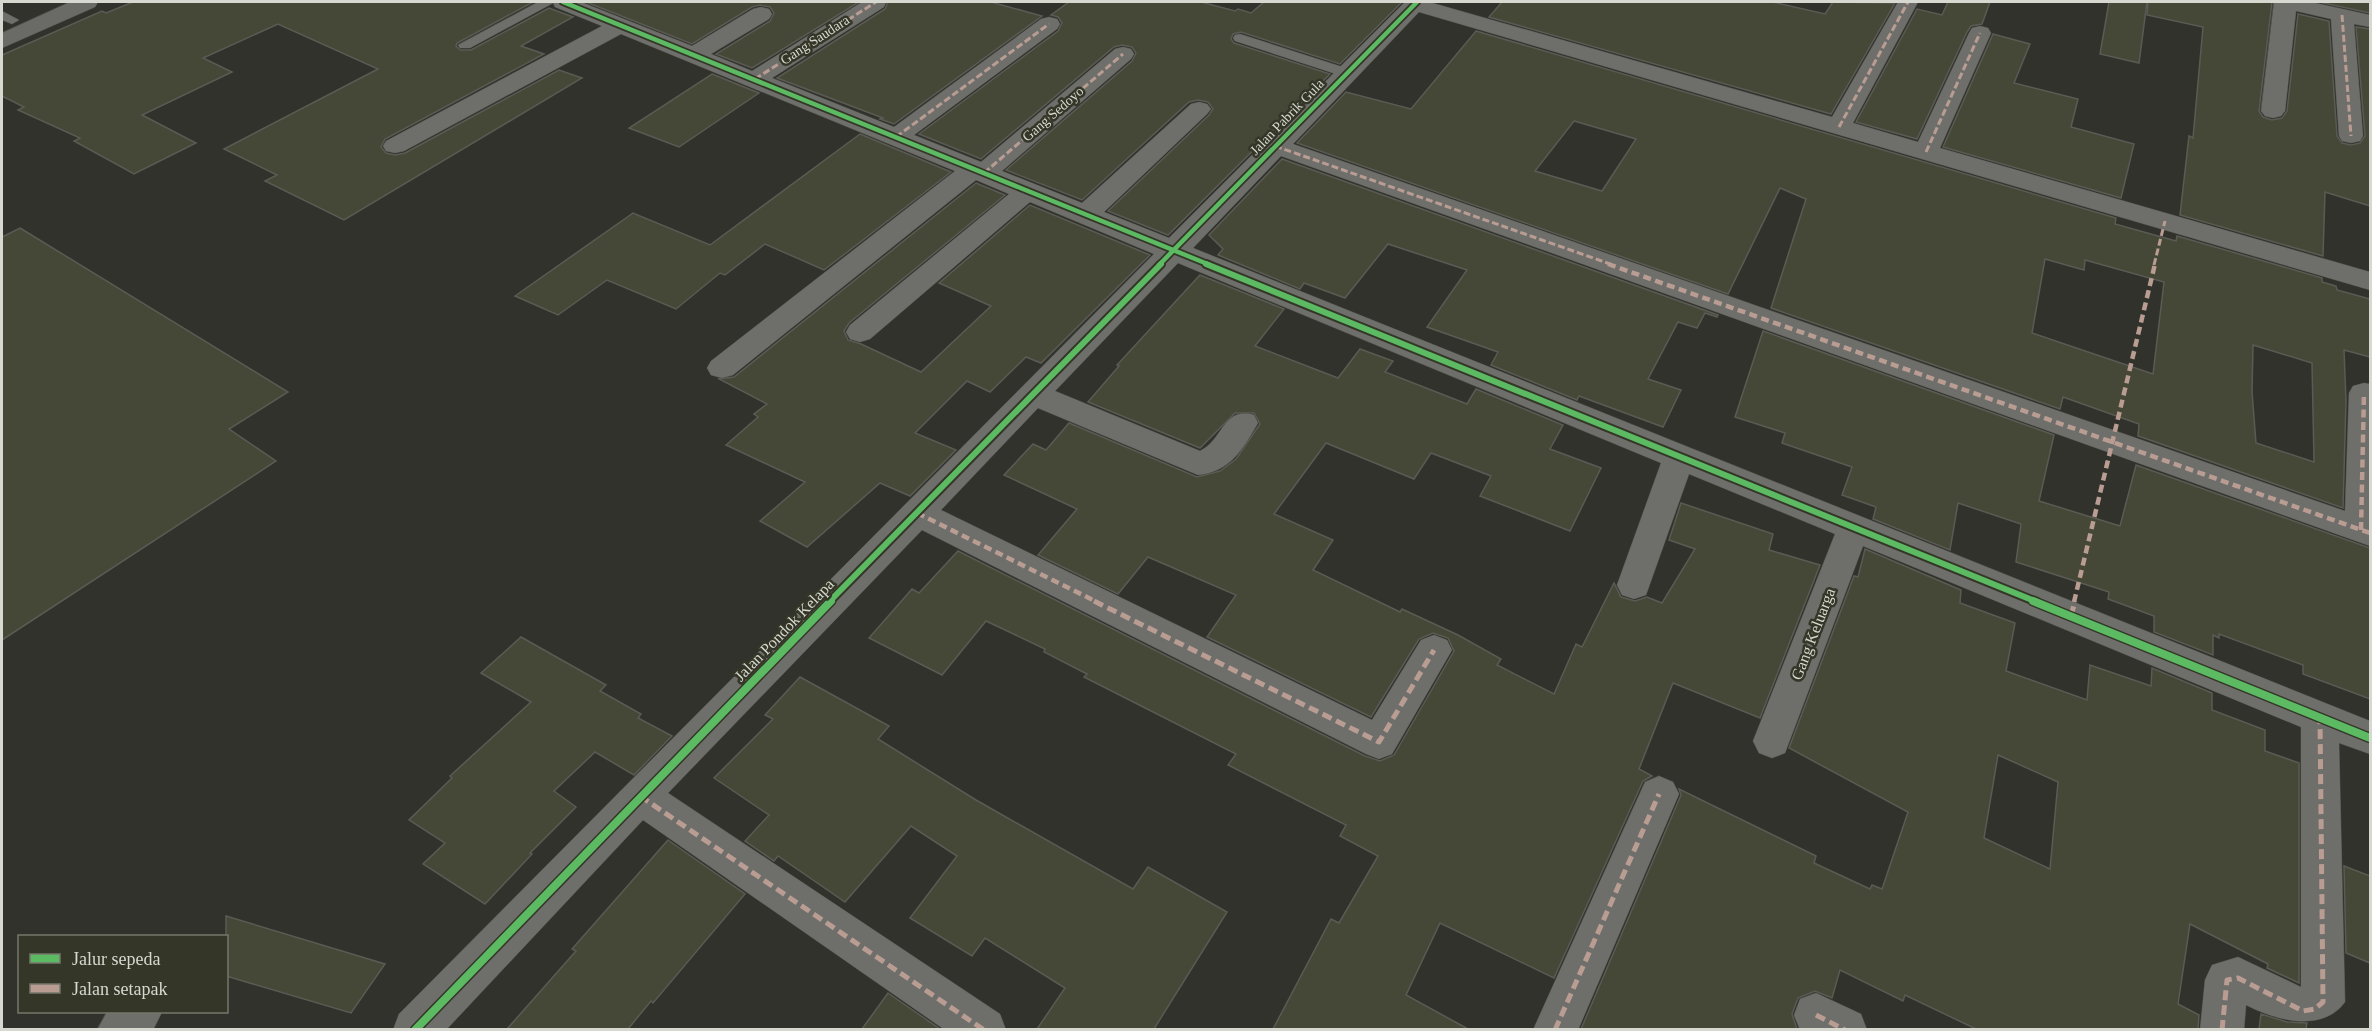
<svg xmlns="http://www.w3.org/2000/svg" width="2372" height="1031" viewBox="0 0 2372 1031" font-family="Georgia,serif">
<style>
.building{fill:#464837;stroke:#5a5b54;stroke-width:1.5;fill-rule:evenodd}
.lines{fill:none;stroke-linecap:round;stroke-linejoin:round}
.lane-casing{stroke:#4f4f4a;stroke-width:1}
.street-casing{stroke:#4f4f4a;stroke-width:1}
.highway-casing{stroke:#4f4f4a;stroke-width:1}
.lane{fill:#6e6e6b;fill-rule:evenodd}
.street{fill:#6e6e6b;fill-rule:evenodd}
.highway{fill:#6a6a66;fill-rule:evenodd}
.quiet-far2{stroke:#b99d93;stroke-width:3;stroke-dasharray:7 3;stroke-linecap:butt}
.quiet-far1{stroke:#b99d93;stroke-width:4.5;stroke-dasharray:8 4.5;stroke-linecap:butt}
.quiet{stroke:#b99d93;stroke-width:5;stroke-dasharray:10 5;stroke-linecap:butt}
.cycleway-far2-casing{stroke:#343628;stroke-width:8}
.cycleway-far1-casing{stroke:#343628;stroke-width:10}
.cycleway-casing{stroke:#343628;stroke-width:11}
.cycleway-far2{stroke:#5cba63;stroke-width:4.5}
.cycleway-far1{stroke:#5cba63;stroke-width:6}
.cycleway{stroke:#5cba63;stroke-width:8}
.labels{text-anchor:middle;dominant-baseline:central;stroke-width:5;stroke-linejoin:round;paint-order:stroke}
.far-street-label{font-size:14px;fill:#d7d8cf;stroke:#343628}
.street-label{font-size:16px;fill:#d7d8cf;stroke:#343628}
</style>
<rect width="100%" height="100%" fill="#32322c"/>
<!-- building -->
<g class="building">
<polygon points="133,2 533,2 457,43 456,46 460,50 471,50 549,8 573,17 521,46 544,54 385,139 381,147 386,153 395,155 405,153 559,70 582,78 344,220 265,181 277,175 224,149 378,69 278,24 203,58 232,72 142,115 196,143 134,174 74,141 80,138 18,110 24,107 2,96 2,55 102,11 106,13"/>
<polygon points="586,2 859,2 752,68 716,54 770,21 774,13 770,7 760,5 752,7 692,44"/>
<polygon points="888,2 991,2 1042,16 894,124 880,119 883,118 777,78 885,9"/>
<polygon points="1069,2 1201,2 1235,11 1238,9 1251,13 1264,2 1402,2 1340,64 1241,32 1233,34 1231,39 1234,43 1330,74 1168,235 1108,211 1209,115 1213,109 1208,102 1198,100 1189,102 1082,200 1006,170 1132,61 1136,53 1132,47 1122,45 1114,47 981,159 919,134 1058,31 1062,23 1058,17 1051,15"/>
<polygon points="1502,2 1773,2 1825,14 1833,2 1895,3 1831,114 1489,17"/>
<polygon points="1948,2 1990,2 1982,24 1971,26 1967,32 1917,139 1856,122 1917,9 1942,15"/>
<polygon points="2109,2 2147,2 2139,63 2100,54"/>
<polygon points="2148,2 2272,2 2259,111 2263,117 2272,120 2282,118 2287,111 2298,14 2329,21 2337,136 2342,143 2351,145 2360,143 2365,136 2356,27 2370,29 2370,206 2325,192 2323,256 2180,215 2189,136 2193,138 2203,27 2147,15"/>
<polygon points="2319,2 2370,2 2370,13"/>
<path d="M1476,31L2116,218L2115,224L2176,241L2177,236L2322,278V282L2336,286L2337,290L2370,299V357L2344,350L2346,401L2343,508L2144,438L2138,436L2139,424L2063,397L2060,409L1771,308L1806,199L1780,188L1728,294L1297,143L1346,92L1411,109ZM1574,121L1636,139L1602,191L1535,171ZM2045,259L2084,270L2085,260L2164,282L2153,374L2032,333ZM2253,345L2312,363L2314,462L2256,443L2252,392Z"/>
<polygon points="1993,34 2030,44 2014,83 2078,99 2071,127 2134,144 2121,198 1943,147"/>
<polygon points="712,74 759,93 679,147 629,128"/>
<polygon points="860,134 951,172 824,270 765,244 725,275 720,273 676,309 607,280 558,315 515,296 633,213 710,245"/>
<polygon points="1282,159 1718,315 1717,317 1705,313 1697,328 1678,322 1648,379 1681,390 1663,427 1579,396 1577,400 1491,365 1498,352 1427,327 1467,270 1388,244 1345,298 1304,283 1300,289 1218,255 1223,249 1209,235"/>
<polygon points="976,183 1005,195 849,323 844,331 848,340 861,344 921,372 991,306 939,283 1030,205 1150,255 1041,363 1026,357 990,392 967,381 915,433 956,450 910,496 880,483 807,547 760,521 805,482 726,445 758,417 754,414 767,404 719,379 734,377"/>
<polygon points="20,228 288,392 229,429 276,461 2,640 2,237"/>
<polygon points="1200,275 1284,309 1255,346 1338,378 1360,349 1393,361 1385,372 1467,404 1476,389 1563,425 1550,449 1601,468 1570,531 1480,496 1491,476 1431,453 1414,479 1326,443 1274,514 1333,540 1313,570 1400,612 1402,609 1458,635 1501,659 1497,665 1554,694 1576,644 1582,647 1614,583 1621,597 1635,601 1647,597 1662,603 1695,549 1669,540 1681,503 1773,534 1769,550 1820,565 1760,718 1673,683 1639,769 1652,776 1643,781 1554,978 1440,923 1406,995 1468,1029 1273,1029 1331,919 1339,923 1378,856 1340,836 1346,825 1228,765 1236,754 1084,677 1087,674 1044,652 1045,649 986,621 942,675 869,638 912,589 919,593 958,551 1365,756 1380,761 1394,755 1454,651 1448,638 1433,633 1419,639 1371,717 1207,637 1236,595 1148,557 1118,594 1038,555 1077,509 1004,475 1033,444 1046,450 1069,423 1197,477 1220,471 1236,459 1260,424 1254,413 1235,413 1200,448 1088,402 1119,366 1117,365"/>
<polygon points="1763,331 2054,435 2039,501 2120,526 2136,465 2370,548 2370,699 2303,674 2303,665 2219,634 2219,638 2213,635 2213,655 2154,632 2154,616 2108,599 2109,592 2016,562 2021,524 1958,503 1950,550 1873,519 1876,507 1842,495 1852,467 1782,443 1785,433 1735,417"/>
<path d="M1865,549L1961,590L1960,603L2015,623L2006,671L2087,700L2090,665L2151,686L2152,668L2212,693V710L2265,730V751L2299,763V983L2267,968L2268,964L2190,924L2178,1004L2199,1015L2198,1029H1976L1905,995L1903,1001L1840,970L1832,998L1815,991L1798,998L1792,1014L1797,1029H1581L1681,795L1679,789L1816,856L1814,863L1870,889L1872,885L1882,889L1908,812L1789,748L1854,576L1858,577ZM1998,755L2058,782L2050,869L1984,838Z"/>
<polygon points="521,637 606,685 600,691 641,714 638,718 672,736 634,775 595,752 554,791 576,807 530,853 532,854 485,904 423,864 445,843 409,820 452,778 450,776 531,702 481,673"/>
<polygon points="800,677 889,726 878,739 976,800 1133,889 1148,867 1227,912 1154,1029 1037,1029 1065,988 985,938 972,956 910,918 957,856 911,826 845,902 778,856 774,861 745,841 769,815 714,778 773,719 765,715"/>
<polygon points="668,840 745,894 653,1003 651,1001 628,1029 507,1029 576,951 572,949"/>
<polygon points="2344,866 2370,876 2370,963 2346,953"/>
<polygon points="226,916 385,964 351,1013 226,976"/>
<polygon points="888,993 940,1029 862,1029"/>
<polygon points="2261,1014 2287,1022 2307,1023 2306,1029 2259,1029"/>
</g>
<g class="lines">
<!-- lane casing -->
<g class="lane-casing">
<g id="lane">
<polygon points="538,2 555,2 470,48 460,48 458,45"/>
<polygon points="2,11 19,20 12,24 2,20"/>
<polygon points="1240,34 1352,70 1354,73 1347,77 1342,76 1235,41 1233,38 1235,35"/>
</g>
</g>
<!-- street casing -->
<g class="street-casing">
<g id="street">
<path d="M553,2H581L692,46L753,9L761,7L769,9L772,14L769,19L711,54L752,71L862,2H886L884,7L772,78L894,127L1041,19L1049,17L1057,19L1060,24L1057,29L914,135L981,162L1115,49L1123,47L1131,49L1134,54L1131,59L1002,171L1082,203L1191,104L1199,102L1207,104L1211,109L1207,114L1104,212L1169,238L1405,2H1429L1832,117L1898,2H1918L1853,123L1918,142L1969,33L1972,28L1980,26L1988,28L1991,33L1940,148L2370,272V290L1419,12L1293,144L2345,511L2349,393L2353,386L2364,383L2370,384V546L1281,156L1193,248L2370,721V754L2339,743L2345,1002C2324,1031 2281,1023 2246,1005L2244,1030H2200L2205,980L2212,965L2238,957L2301,987V727L1863,546L1785,753L1772,758L1759,753L1753,741L1835,534L1689,474L1646,595L1634,599L1622,595L1617,585L1661,463L1178,263L1055,391L1200,451C1224,439 1223,406 1254,415L1258,423C1243,449 1230,472 1198,475L1038,408L941,510L1372,720L1421,640L1434,635L1447,640L1452,650L1392,754L1379,759L1366,754L922,530L668,793L1000,1014L1006,1030H945L643,820L446,1030H393L399,1014L1154,254L1030,202L870,339L860,342L850,339L846,332L850,325L1009,194L976,180L733,375L722,378L711,375L707,368L711,361L955,171L621,34L404,151L395,153L386,151L383,146L386,141L602,26L555,7Z"/>
<polygon points="2274,2 2311,2 2370,15 2370,27 2354,24 2363,136 2360,141 2351,143 2342,141 2339,136 2331,19 2296,11 2285,111 2281,116 2273,118 2265,116 2261,111"/>
<polygon points="1659,776 1673,782 1679,794 1578,1030 1533,1030 1645,782"/>
<polygon points="1816,993 1861,1014 1867,1030 1800,1030 1794,1015 1800,999"/>
<polygon points="107,1012 162,1012 153,1030 97,1030"/>
</g>
</g>
<!-- highway casing -->
<g class="highway-casing">
<polygon id="highway" points="70,2 98,2 95,7 2,48 2,33"/>
</g>
<!-- lane -->
<use href="#lane" class="lane"/>
<!-- street -->
<use href="#street" class="street"/>
<!-- highway -->
<use href="#highway" class="highway"/>
<!-- quiet-far2 -->
<g class="quiet-far2">
<polyline points="2342,15 2351,136"/>
<polyline points="755,79 876,2"/>
<polyline points="1839,127 1908,2"/>
<polyline points="896,137 1049,24"/>
<polyline points="1275,146 1613,265"/>
<polyline points="1926,152 1980,33"/>
<polyline points="984,173 1123,54"/>
<polyline points="2154,265 2165,221"/>
</g>
<!-- quiet-far1 -->
<g class="quiet-far1">
<polyline points="1608,264 2370,533"/>
<polyline points="917,513 1097,602"/>
<polyline points="2361,530 2364,393"/>
<polyline points="2074,602 2155,264"/>
</g>
<!-- quiet -->
<g class="quiet">
<polyline points="1094,601 1379,742 1434,650"/>
<polyline points="2071,616 2075,601"/>
<polyline points="640,796 984,1030"/>
<polyline points="1816,1015 1845,1030"/>
<polyline points="1555,1030 1659,794"/>
<polyline points="2222,1030 2227,980 2238,978 2303,1011 2315,1009 2323,1002 2320,717"/>
</g>
<!-- cycleway-far2 casing -->
<g class="cycleway-far2-casing">
<g id="cycleway-far2">
<polyline points="563,2 1210,265"/>
<polyline points="1159,265 1417,2"/>
</g>
</g>
<!-- cycleway-far1 casing -->
<g class="cycleway-far1-casing">
<g id="cycleway-far1">
<polyline points="1206,264 2037,602"/>
<polyline points="829,602 1161,264"/>
</g>
</g>
<!-- cycleway casing -->
<g class="cycleway-casing">
<g id="cycleway">
<polyline points="2033,601 2370,738"/>
<polyline points="415,1030 831,601"/>
</g>
</g>
<!-- cycleway-far2 -->
<use href="#cycleway-far2" class="cycleway-far2"/>
<!-- cycleway-far1 -->
<use href="#cycleway-far1" class="cycleway-far1"/>
<!-- cycleway -->
<use href="#cycleway" class="cycleway"/>
</g>
<g class="labels">
<!-- far-street labels -->
<g class="far-street-label">
<text transform="translate(815 40) rotate(-33)">Gang Saudara</text>
<text transform="translate(1053 114) rotate(-41)">Gang Sedoyo</text>
<text transform="translate(1287 117) rotate(-46)">Jalan Pabrik Gula</text>
</g>
<!-- street labels -->
<g class="street-label">
<text transform="translate(784 630) rotate(-46)">Jalan Pondok Kelapa</text>
<text transform="translate(1813 634) rotate(-69)">Gang Keluarga</text>
</g>
</g>
<!-- border -->
<rect width="2372" height="1031" fill="none" stroke="#d7d8cf" stroke-width="6"/>
<!-- legend -->
<rect x="18" y="935" width="210" height="78" fill="#343628" stroke="#75776b" stroke-width="1.5"/>
<rect x="30" y="954" width="30" height="9" fill="#5cba63" stroke="#75776b" stroke-width="1.5"/>
<text x="72" y="965" font-size="18" fill="#d7d8cf">Jalur sepeda</text>
<rect x="30" y="984" width="30" height="9" fill="#b99d93" stroke="#75776b" stroke-width="1.5"/>
<text x="72" y="995" font-size="18" fill="#d7d8cf">Jalan setapak</text>
</svg>
